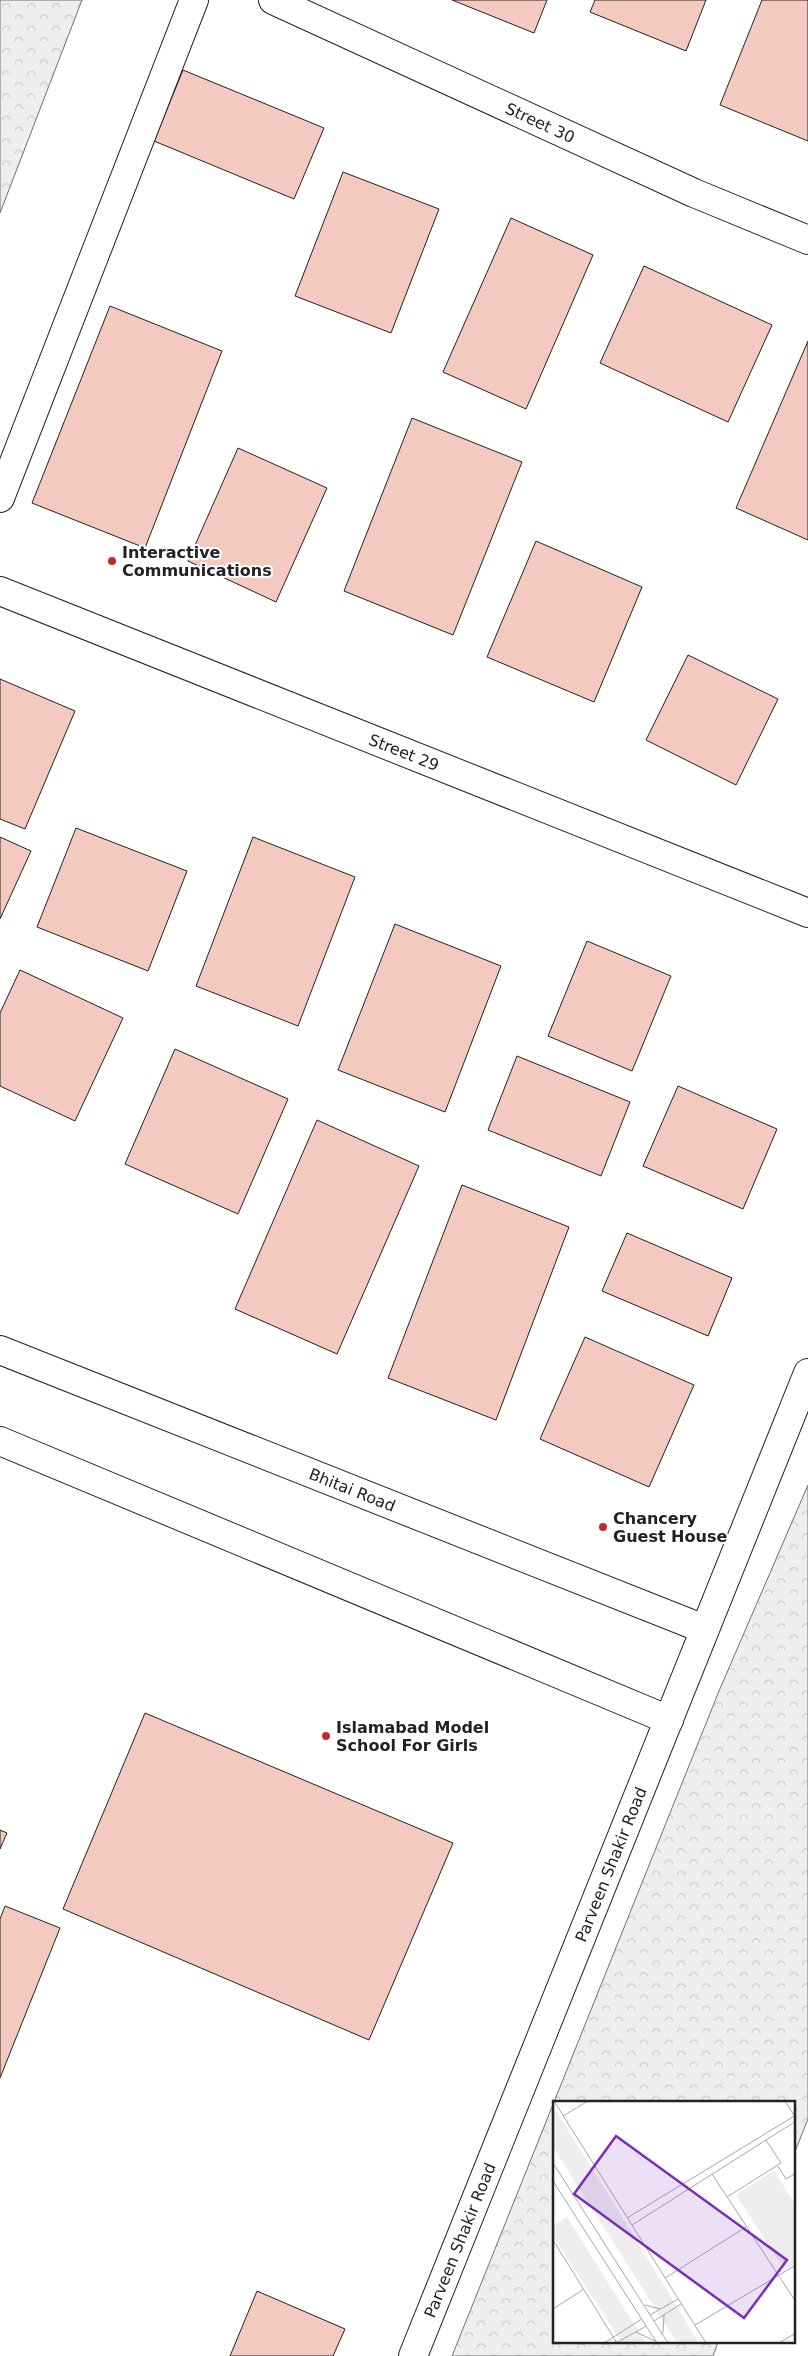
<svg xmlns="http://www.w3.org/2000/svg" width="808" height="2356" viewBox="0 0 808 2356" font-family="'DejaVu Sans',sans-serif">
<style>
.forest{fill:url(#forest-crowns);stroke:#6f6f6f}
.building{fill:#f3c9c0;stroke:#222}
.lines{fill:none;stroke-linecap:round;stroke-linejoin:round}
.minor-casing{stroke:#222;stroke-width:30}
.minor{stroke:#fff;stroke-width:28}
.poi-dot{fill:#c62828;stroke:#fff;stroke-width:2}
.labels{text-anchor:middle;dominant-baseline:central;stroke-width:4;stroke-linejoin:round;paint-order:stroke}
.street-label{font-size:16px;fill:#222;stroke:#fff}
.poi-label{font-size:16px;font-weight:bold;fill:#222;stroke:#fff;text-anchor:start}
.inset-road{fill:none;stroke:#a7a7a7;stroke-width:1}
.view{fill:#7b2cbf;fill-opacity:0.15;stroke:#7b2cbf;stroke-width:2.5}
.inset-edge{fill:none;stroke:#222;stroke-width:2.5}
</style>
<defs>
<pattern id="forest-crowns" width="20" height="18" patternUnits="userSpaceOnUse" patternTransform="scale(1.25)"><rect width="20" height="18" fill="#eee"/><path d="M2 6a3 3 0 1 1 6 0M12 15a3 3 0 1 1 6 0" fill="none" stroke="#ccc"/></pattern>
</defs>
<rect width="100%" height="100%" fill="#fff"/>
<!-- forest -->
<g class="forest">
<polygon points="0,0 82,0 0,213"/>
<polygon points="808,1485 808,2119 794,2154 794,2102 554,2102 554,2342 718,2342 713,2356 452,2356 719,1691"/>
</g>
<!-- building -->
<g class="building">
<polygon points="452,0 547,0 534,33"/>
<polygon points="595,0 706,0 686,51 590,12"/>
<polygon points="762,0 808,0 808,141 720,105"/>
<polygon points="183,70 324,128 294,199 154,141"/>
<polygon points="343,172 439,209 391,333 295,296"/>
<polygon points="511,218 593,255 526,409 443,372"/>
<polygon points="644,266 772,325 728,422 600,363"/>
<polygon points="110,306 222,351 145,548 32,503"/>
<polygon points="808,341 808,540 736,508"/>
<polygon points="412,418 522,462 453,635 344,591"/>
<polygon points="238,448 327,488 276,602 188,561"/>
<polygon points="536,541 642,587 594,702 487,657"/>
<polygon points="688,655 778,699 736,785 646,740"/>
<polygon points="0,679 75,711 25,829 0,819"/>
<polygon points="76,828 187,871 148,971 37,927"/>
<polygon points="0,837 31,851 0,919"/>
<polygon points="253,837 355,877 298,1026 196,986"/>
<polygon points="395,924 501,966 445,1112 338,1070"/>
<polygon points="587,941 671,976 632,1071 548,1036"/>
<polygon points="20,970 123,1018 75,1121 0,1086 0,1013"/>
<polygon points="175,1049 288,1099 238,1214 125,1164"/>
<polygon points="517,1056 630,1102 601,1176 488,1130"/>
<polygon points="678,1086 777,1129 743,1209 643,1166"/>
<polygon points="317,1120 419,1166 337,1354 235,1309"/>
<polygon points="462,1185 569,1227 496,1420 388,1378"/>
<polygon points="627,1233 732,1278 708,1336 602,1291"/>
<polygon points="585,1337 694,1385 649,1487 540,1439"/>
<polygon points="145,1713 453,1843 369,2040 63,1909"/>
<polygon points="0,1830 7,1833 0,1849"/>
<polygon points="5,1906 60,1928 0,2078 0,1919"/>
<polygon points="257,2291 345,2329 333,2356 230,2356"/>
</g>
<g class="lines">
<!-- minor casing -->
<g class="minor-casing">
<g id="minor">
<path id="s1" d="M273,0L694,193L808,240"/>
<polyline points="0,498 194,0"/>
<path id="s2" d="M0,591L808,913"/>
<path id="s3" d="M0,1350L704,1629"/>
<polyline points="0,1441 669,1720"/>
<path id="s4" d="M413,2356L808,1373"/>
</g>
</g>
<!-- minor -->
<use href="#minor" class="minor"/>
</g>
<!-- markers -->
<g class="poi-dot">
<circle cx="112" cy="561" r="5"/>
<circle cx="603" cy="1527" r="5"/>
<circle cx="326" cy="1736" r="5"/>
</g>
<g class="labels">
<!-- street labels -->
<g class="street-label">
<text stroke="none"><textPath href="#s1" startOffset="294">Street 30</textPath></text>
<text stroke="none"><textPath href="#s2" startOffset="435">Street 29</textPath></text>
<text stroke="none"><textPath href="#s3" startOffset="379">Bhitai Road</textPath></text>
<text stroke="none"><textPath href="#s4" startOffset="530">Parveen Shakir Road</textPath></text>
<text stroke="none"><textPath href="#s4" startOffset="125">Parveen Shakir Road</textPath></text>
</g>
<!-- poi labels -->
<g class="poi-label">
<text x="122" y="552">Interactive<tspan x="122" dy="18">Communications</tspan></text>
<text x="613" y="1518">Chancery<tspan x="613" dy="18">Guest House</tspan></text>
<text x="336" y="1727">Islamabad Model<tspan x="336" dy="18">School For Girls</tspan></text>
</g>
</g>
<!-- overview -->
<g transform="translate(553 2101)">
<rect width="242" height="242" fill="#fff"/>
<path d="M0,5L73,122L146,242H124L0,46ZM221,69L242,103V163L232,169L183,94ZM14,116L93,242H69L0,135V125Z" fill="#eee"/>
<path class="inset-road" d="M1,0L153,242M232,0L243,17M10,15L35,0M0,62L115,242M225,65L233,78L243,72M159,73L243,201M0,80L104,242M174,96L228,62L213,39M74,117L243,14M79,124L243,20M0,139L64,242M112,177L193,126M92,204L107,208M0,208L31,188M97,214L125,198M101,220L128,203M142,224L243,164M83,231L102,240M110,232L111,214M51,242L89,218M63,242L93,225M226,242L243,232"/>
<path class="view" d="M63,35L234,159L191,217L21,93Z"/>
<rect width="242" height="242" class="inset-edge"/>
</g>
</svg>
